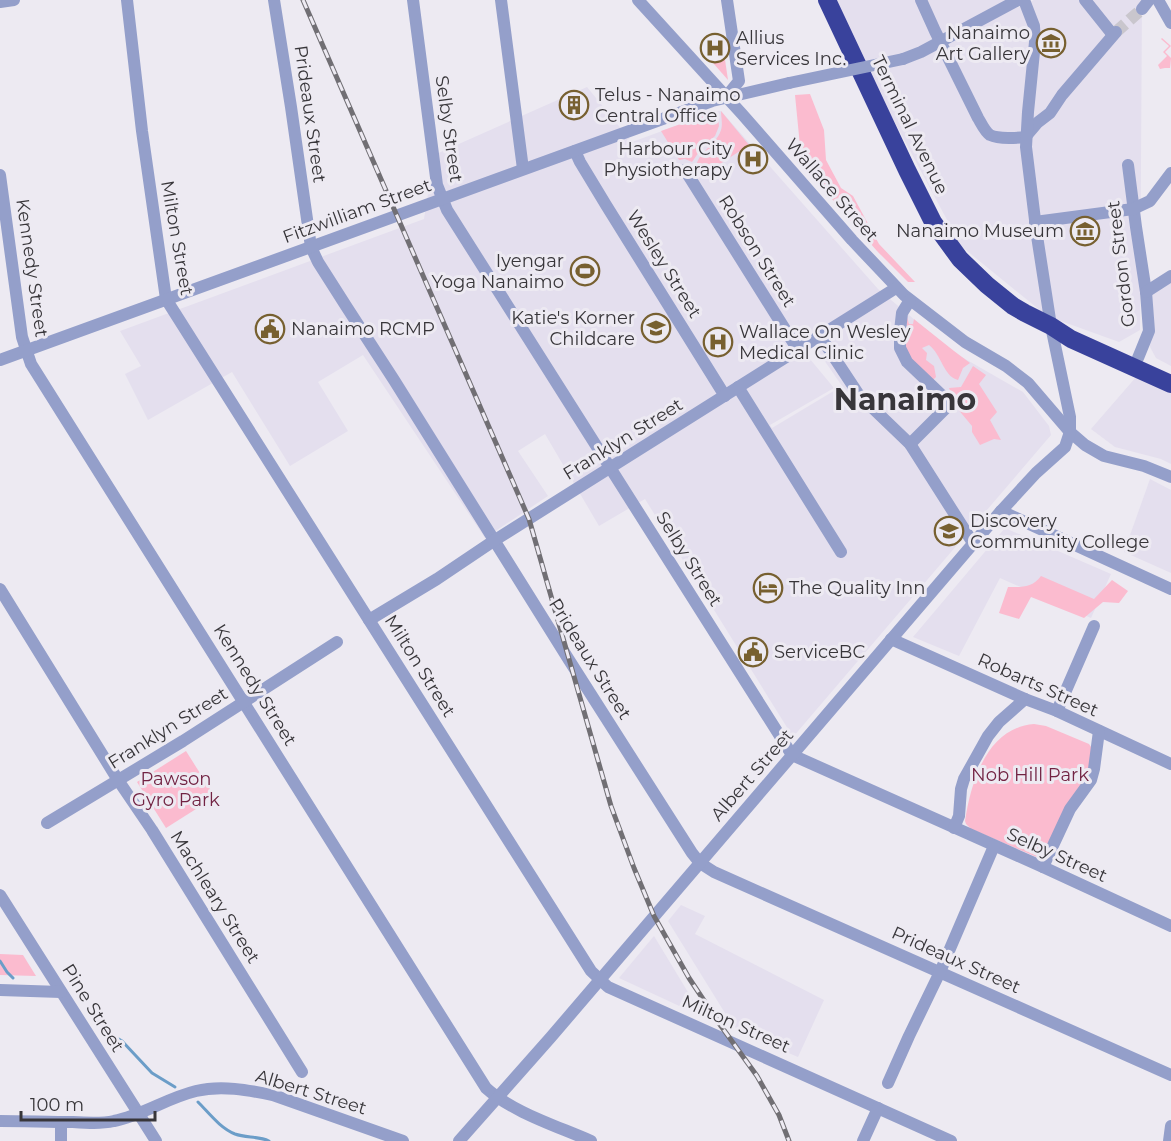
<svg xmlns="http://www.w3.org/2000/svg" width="1171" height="1141" viewBox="0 0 1171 1141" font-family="Montserrat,sans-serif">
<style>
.built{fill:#e4dfee;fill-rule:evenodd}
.green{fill:#fbbbcf}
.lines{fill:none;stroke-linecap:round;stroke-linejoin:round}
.stream{stroke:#6b9dc8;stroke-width:3}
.minor-tunnel{stroke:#c9c6cd;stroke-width:12;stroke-dasharray:12 6;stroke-linecap:butt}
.minor{stroke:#949fca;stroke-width:12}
.highway{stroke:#39429c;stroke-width:18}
.rail-casing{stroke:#716f74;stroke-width:5}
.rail{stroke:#edeaf2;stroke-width:3;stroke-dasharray:9;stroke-linecap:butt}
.minor-bridge{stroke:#949fca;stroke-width:12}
.labels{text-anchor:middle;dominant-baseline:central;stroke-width:6;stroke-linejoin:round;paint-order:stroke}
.poi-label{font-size:18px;fill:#38363a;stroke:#edeaf2;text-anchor:start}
.street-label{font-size:18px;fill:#38363a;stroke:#edeaf2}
.park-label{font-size:18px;fill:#722343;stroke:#edeaf2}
.town-label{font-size:30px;font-weight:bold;fill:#38363a;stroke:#edeaf2}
</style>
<rect width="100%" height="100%" fill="#edeaf2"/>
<!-- built -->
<g class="built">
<polygon points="835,0 1015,0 1017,8 1034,0 1142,0 1140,330 1119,342 1047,316 961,246 870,76"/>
<path d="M587,87L632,142L717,111H721L878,289L953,352L1023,392L1049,426L1051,435L793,737L645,499L599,526L545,434L518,451L548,496L485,538L363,355L318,382L348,431L290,466L232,372L148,420L125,374L141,366L120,331L424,219L434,155ZM806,334L842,386L772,428L770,425L834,388L795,341Z"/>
<polygon points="1171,279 1171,366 1156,358 1150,347 1143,297"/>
<polygon points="1137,376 1171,392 1171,464 1161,459 1115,447 1091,429"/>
<polygon points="1150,479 1171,490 1171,573 1124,552"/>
<polygon points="1005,528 1111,574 1091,618 1000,578 959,656 913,637"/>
<polygon points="681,905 705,916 695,934 824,1000 798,1057 753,1038 733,1026 668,921"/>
<polygon points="654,936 703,1017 619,978"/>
</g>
<!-- green -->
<g class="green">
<polygon points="1162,38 1171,46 1165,52 1171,58 1170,68 1165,68 1160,69 1158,65 1167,56 1163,52 1169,46 1161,39"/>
<polygon points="724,53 728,80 706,55"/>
<polygon points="810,94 824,130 826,160 841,188 853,196 879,244 915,282 908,282 877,251 818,183 800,146 795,95"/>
<polygon points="717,111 719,126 715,136 703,146 692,162 685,159 679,160 661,131"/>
<path d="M721,111L749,145L697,179C690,153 715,149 721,130C723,125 721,117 721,111Z"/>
<path d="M907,317L909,324H913L914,319L915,320L954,351L970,363L963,368L958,380C943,376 942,355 929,345L922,348L927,353L926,360L934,366L936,377L932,381L915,366L905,350Z"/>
<polygon points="973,366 986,375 979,384 997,412 990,420 1001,440 994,439 980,445 972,432 972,426 957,408 949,388 961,387"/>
<path d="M1041,576L1094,599L1112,580L1128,591L1119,603L1103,602L1084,618L1031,597L1019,619L999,613L1008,587C1022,587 1032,588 1041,576Z"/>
<path d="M1034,724L1046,726L1089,744L1093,750L1092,766L1043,857L1039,858L971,829L966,824L965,821C971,781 987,728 1034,724Z"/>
<polygon points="186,751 215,797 166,828 137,782"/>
<polygon points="0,954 23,955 36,976 0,975"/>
</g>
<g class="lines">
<!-- stream -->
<g class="stream">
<polyline points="0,961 7,972 13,978"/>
<polyline points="102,1029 122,1041 152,1073 175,1087"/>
<path d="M198,1102C209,1113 220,1128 235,1134C246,1138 258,1136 269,1141"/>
</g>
<!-- minor-tunnel -->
<polyline class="minor-tunnel" points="1116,32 1142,9"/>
<!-- minor -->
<g class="minor">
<polyline points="127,0 142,131 166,299 591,971 608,987 951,1141"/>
<polyline points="274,0 291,107 311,247 318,262 346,306 394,380 569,660 692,853 700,863 714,872 1171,1075"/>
<polyline points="413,0 437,185 447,210 792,755 1043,867 1171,926"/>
<polyline points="501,0 523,169"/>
<polyline points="638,0 742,114 852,240 904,295 965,342 1006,366 1028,383 1070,432 1085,445 1104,456 1144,466 1171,477"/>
<path d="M921,0L935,31L978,118C981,123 985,132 990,135C998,139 1017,138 1026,137"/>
<polyline points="1085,0 1113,35"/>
<polyline points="1158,0 1171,23"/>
<polyline points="0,2 14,0"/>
<polyline points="1142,9 1149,0"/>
<polyline points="903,59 921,52 1018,0"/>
<polyline points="726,97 739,81 727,0"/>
<polyline points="1026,136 1037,123 1050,113 1062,95 1116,32"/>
<polyline points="575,151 580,162 606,205 725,396"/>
<polyline points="1128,165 1136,227 1146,292 1149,331 1138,358"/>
<polyline points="685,170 798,350"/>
<path d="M0,175L22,337L31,364L486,1088C512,1112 557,1126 591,1141"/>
<polyline points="1035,222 1133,209 1150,201 1171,173"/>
<polyline points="1146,292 1171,276"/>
<polyline points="820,336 859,395 910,444 973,543"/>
<polyline points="0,360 712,101 789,83"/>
<polyline points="738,387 841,552"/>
<polyline points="910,444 948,406 948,401 907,362 900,348 900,331 902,313 910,300"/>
<polyline points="1001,511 1171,589"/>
<polyline points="0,589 118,780 152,830 302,1072"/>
<polyline points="369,620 437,579 495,540 896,288"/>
<polyline points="891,639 1025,699 1057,711 1171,764"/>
<polyline points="1057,711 1094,626"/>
<polyline points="47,823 183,741 337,642"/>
<polyline points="954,828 959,816 961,789 964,779 988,736 999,722 1025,699"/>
<polyline points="1043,867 1070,809 1091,780 1094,769 1099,731"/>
<polyline points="0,895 156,1141"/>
<polyline points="0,990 61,992"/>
<polyline points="888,1083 909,1036 940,972 994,846"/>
<path d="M0,1121C24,1121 49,1122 73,1122C87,1123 101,1124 114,1121C143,1115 167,1098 196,1091C221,1085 248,1090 273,1095L403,1141"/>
<polyline points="61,1141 61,1122"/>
<polyline points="459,1141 551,1037 1001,511 1036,473 1065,447 1070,432 1070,417 1051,326 1037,236 1026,147 1028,112 1035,42 1034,26 1024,0"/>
<polyline points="863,1141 878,1108"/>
<polyline points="1169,1141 1171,1126"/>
</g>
<!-- highway -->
<polyline class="highway" points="827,0 907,170 933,222 960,259 987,285 1013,306 1025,313 1051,326 1071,339 1171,384"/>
<!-- rail casing -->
<g class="rail-casing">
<polyline id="rail" points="303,0 529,519 611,806 634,868 654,916 689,978 721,1026 757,1076 779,1115 789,1141"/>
</g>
<!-- rail -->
<use href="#rail" class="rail"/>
<!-- minor-bridge -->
<polyline class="minor-bridge" points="789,83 903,59"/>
</g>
<!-- icons -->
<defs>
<g id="museum-ring" transform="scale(1.5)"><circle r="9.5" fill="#edeaf2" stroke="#776030" stroke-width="1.5"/><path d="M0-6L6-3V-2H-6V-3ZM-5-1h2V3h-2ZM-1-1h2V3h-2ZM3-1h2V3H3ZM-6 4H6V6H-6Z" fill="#776030"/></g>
<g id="hospital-ring" transform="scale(1.5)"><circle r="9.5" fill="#edeaf2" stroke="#776030" stroke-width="1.5"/><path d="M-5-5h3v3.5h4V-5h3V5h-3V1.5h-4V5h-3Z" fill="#776030"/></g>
<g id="building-ring" transform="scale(1.5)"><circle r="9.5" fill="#edeaf2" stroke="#776030" stroke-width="1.5"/><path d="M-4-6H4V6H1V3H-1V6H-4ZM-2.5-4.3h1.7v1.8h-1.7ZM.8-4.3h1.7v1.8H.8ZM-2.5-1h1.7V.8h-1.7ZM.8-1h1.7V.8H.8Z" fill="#776030"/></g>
<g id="stadium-ring" transform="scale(1.5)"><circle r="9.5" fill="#edeaf2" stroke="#776030" stroke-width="1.5"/><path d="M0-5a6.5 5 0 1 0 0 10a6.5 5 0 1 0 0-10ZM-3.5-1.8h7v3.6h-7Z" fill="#776030"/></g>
<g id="school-ring" transform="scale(1.5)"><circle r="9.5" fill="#edeaf2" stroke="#776030" stroke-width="1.5"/><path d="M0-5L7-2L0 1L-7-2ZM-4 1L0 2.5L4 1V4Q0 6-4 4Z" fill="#776030"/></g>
<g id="civic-ring" transform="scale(1.5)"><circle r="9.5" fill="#edeaf2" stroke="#776030" stroke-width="1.5"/><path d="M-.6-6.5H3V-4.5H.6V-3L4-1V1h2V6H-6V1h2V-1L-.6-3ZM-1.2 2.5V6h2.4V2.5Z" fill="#776030"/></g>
<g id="university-ring" transform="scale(1.5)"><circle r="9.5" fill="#edeaf2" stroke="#776030" stroke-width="1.5"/><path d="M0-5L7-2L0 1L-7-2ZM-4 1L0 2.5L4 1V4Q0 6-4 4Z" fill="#776030"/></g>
<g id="hotel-ring" transform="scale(1.5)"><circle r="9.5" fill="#edeaf2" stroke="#776030" stroke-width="1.5"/><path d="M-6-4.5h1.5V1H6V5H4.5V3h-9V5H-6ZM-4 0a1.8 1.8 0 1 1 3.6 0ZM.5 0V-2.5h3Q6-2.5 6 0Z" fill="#776030"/></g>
</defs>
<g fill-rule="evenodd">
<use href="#museum-ring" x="1051" y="43"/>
<use href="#hospital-ring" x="715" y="48"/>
<use href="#building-ring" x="574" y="105"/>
<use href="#hospital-ring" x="753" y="159"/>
<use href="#museum-ring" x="1085" y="231"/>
<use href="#stadium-ring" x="585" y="271"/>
<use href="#school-ring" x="656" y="328"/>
<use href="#civic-ring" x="270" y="329"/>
<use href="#hospital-ring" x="718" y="342"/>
<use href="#university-ring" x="949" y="531"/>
<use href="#hotel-ring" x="768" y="588"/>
<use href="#civic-ring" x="753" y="652"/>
</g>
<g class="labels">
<!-- poi labels -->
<g class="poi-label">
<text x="1030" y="33" text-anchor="end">Nanaimo<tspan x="1030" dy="21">Art Gallery</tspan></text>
<text x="736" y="38">Allius<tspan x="736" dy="21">Services Inc.</tspan></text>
<text x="595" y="95">Telus - Nanaimo<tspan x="595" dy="21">Central Office</tspan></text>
<text x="732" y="149" text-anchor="end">Harbour City<tspan x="732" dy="21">Physiotherapy</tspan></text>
<text x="1064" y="231" text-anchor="end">Nanaimo Museum</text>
<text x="564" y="261" text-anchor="end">Iyengar<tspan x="564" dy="21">Yoga Nanaimo</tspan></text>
<text x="635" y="318" text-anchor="end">Katie's Korner<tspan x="635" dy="21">Childcare</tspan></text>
<text x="291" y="329">Nanaimo RCMP</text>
<text x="739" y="332">Wallace On Wesley<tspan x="739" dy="21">Medical Clinic</tspan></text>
<text x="970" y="521">Discovery<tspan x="970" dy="21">Community College</tspan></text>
<text x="789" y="588">The Quality Inn</text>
<text x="774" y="652">ServiceBC</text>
</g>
<!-- street labels -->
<g class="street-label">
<text transform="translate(310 114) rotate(82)">Prideaux Street</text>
<text transform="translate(910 125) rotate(64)">Terminal Avenue</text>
<text transform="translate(449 129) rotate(82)">Selby Street</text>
<text transform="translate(832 190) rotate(49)">Wallace Street</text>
<text transform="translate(357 211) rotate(-20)">Fitzwilliam Street</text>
<text transform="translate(177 238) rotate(80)">Milton Street</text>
<text transform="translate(757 251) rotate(58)">Robson Street</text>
<text transform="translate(664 264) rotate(58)">Wesley Street</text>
<text transform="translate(1121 264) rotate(-97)">Gordon Street</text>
<text transform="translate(32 268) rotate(82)">Kennedy Street</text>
<text transform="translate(623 439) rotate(-32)">Franklyn Street</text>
<text transform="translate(689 559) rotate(58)">Selby Street</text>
<text transform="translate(590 659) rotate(58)">Prideaux Street</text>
<text transform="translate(420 666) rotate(58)">Milton Street</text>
<text transform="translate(255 685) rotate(58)">Kennedy Street</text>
<text transform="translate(1038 685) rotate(24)">Robarts Street</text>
<text transform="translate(168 728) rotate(-32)">Franklyn Street</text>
<text transform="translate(752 775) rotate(-49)">Albert Street</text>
<text transform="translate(1057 855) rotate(24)">Selby Street</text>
<text transform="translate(215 897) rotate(58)">Machleary Street</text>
<text transform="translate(956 960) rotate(24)">Prideaux Street</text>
<text transform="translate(93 1008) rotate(58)">Pine Street</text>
<text transform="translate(736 1024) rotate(24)">Milton Street</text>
<text transform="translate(311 1092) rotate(17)">Albert Street</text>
</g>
<!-- park labels -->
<g class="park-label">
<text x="1030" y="775">Nob Hill Park</text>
<text x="176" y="779">Pawson<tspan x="176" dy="21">Gyro Park</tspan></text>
</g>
<!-- town labels -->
<g class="town-label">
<text x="905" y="399">Nanaimo</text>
</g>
</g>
<!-- scale -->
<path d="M21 1111v9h134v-9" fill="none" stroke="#38363a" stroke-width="3"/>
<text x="30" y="1111" font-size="18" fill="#38363a" stroke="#edeaf2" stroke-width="4.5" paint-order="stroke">100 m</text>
</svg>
